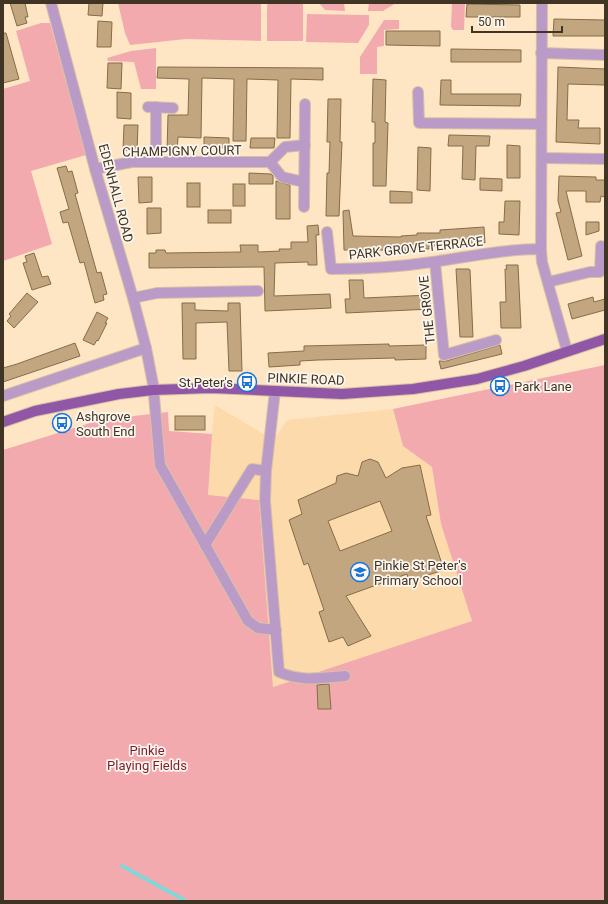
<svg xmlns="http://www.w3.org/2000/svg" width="608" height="904" viewBox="0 0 608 904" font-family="Roboto,sans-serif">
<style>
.built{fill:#fddaab}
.green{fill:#f2aaae}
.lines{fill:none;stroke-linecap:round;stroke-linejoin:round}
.stream{stroke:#73dcdd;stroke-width:3.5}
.building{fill:#c2a67f;stroke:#876c47;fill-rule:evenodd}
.minor-casing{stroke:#d8c2a5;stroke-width:12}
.major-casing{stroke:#d8c2a5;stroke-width:12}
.minor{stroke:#ba9bc8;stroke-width:10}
.major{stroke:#9057a7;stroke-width:10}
.labels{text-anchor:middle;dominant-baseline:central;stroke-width:3.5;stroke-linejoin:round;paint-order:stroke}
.street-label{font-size:13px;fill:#403424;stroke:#fcf6ee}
.poi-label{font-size:13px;fill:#403424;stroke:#fcf6ee;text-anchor:start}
.park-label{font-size:13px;fill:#7b1d2e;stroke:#fcf6ee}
</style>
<rect width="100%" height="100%" fill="#fee6c5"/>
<!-- built -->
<polygon class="built" points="215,405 262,433 277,435 287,420 393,409 403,446 432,467 441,524 472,621 273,687 259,500 208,496 210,448"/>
<!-- green -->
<g class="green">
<polygon points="118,3 261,3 261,41 186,39 130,45 125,33"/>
<polygon points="269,3 303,3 303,41 267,41 267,5"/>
<polygon points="319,3 344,3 345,11 325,10"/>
<polygon points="369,3 396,3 383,11 368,11"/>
<polygon points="452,3 465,3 464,30 453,30 451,27"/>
<polygon points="307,14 369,15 369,25 358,43 306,42"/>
<polygon points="384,20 399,20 399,29 384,30 384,46 377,47 377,74 360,74 360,57"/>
<polygon points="41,23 50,23 86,155 31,171 52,244 3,261 3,89 30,81 16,31"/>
<polygon points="156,48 156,89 141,89 134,62 108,61 107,58 131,51"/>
<polygon points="605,365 605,901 3,901 3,450 100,420 168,412 169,431 212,434 208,495 259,500 273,687 472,621 441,524 432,467 403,446 393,409"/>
</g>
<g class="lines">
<!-- stream -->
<polyline class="stream" points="122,866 186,901"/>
</g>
<!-- building -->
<g class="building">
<polygon points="10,3 25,3 28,17 25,17 27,23 17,26"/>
<polygon points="89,3 103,3 102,16 88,15"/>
<polygon points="467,4 520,5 520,17 466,17"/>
<polygon points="554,19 605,20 605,36 553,36"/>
<polygon points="98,21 112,22 111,47 97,47"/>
<polygon points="386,31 440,31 440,46 386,45"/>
<polygon points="3,33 6,33 19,79 3,83"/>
<polygon points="451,49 521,50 521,62 451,62"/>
<polygon points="108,63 122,63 121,89 107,88"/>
<polygon points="158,67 323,68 323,80 291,79 290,138 277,138 278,80 247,79 246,141 233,141 234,79 202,78 201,138 178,137 177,152 167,151 168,115 188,115 189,79 157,78"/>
<polygon points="558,67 605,69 605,85 568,84 567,120 579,120 578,128 600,128 600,144 556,142"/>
<polygon points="373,79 386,80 385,122 388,123 386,186 373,186 373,143 375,143 375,122 372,122"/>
<polygon points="441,80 451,80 451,94 521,94 520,106 440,105"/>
<polygon points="117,92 131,93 131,119 117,118"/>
<polygon points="328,99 341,99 340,142 342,142 339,216 326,216 327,173 329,173 330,142 327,142"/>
<polygon points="124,125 138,125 137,151 123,150"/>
<polygon points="449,135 490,136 489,146 476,146 475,180 462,179 463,146 448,146"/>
<polygon points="204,137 229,138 229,148 204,147"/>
<polygon points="251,138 275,138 274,148 250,148"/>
<polygon points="507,145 520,146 520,178 507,178"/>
<polygon points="418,147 431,148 430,191 417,190"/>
<polygon points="66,166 68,172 72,171 78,193 75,194 97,273 101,272 107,294 103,295 104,300 95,303 84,262 80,263 68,222 63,223 60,212 69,209 57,168"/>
<polygon points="249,173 271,174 273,176 273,184 249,184"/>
<polygon points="559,176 596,177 596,180 605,180 605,197 601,196 600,202 586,202 586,191 566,191 582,256 568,260 556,213 561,212 558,201"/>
<polygon points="138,177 152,177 152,202 139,203"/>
<polygon points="480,178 502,179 502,191 480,190"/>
<polygon points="276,181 290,185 290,219 276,219"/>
<rect x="187" y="183" width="13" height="24"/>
<rect x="233" y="184" width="12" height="22"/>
<polygon points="390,191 412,192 412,203 390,203"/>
<polygon points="505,201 520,201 519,235 499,234 499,222 504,222"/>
<polygon points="147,208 161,208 161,233 147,234"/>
<rect x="208" y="210" width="23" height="13"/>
<polygon points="349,210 353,236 401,237 401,236 417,235 417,233 440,233 440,230 484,227 485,243 469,243 469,245 453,245 453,246 429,246 429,249 413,249 414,251 397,251 397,253 385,253 385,250 344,250 343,211"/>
<polygon points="586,222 599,222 599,231 586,235"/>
<polygon points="318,225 319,235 316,235 317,265 308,265 308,262 275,263 274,296 330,294 331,308 265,311 264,267 149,268 149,253 156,253 156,250 165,250 166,253 241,252 240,245 258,245 258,252 280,251 279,249 291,249 291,242 308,242 307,226"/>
<polygon points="34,253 42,277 48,276 51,284 32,290 23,263 27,262 25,256"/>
<polygon points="506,265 518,265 521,328 501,328 500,302 506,302 505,269 507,269"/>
<polygon points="456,269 469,269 470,270 473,337 460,337"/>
<polygon points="349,280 363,280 364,298 430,295 431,309 346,313 345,299 350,299"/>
<polygon points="27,293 38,302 14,328 7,321 11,316 9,314"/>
<polygon points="593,297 594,302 605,299 605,310 572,319 568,304"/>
<polygon points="182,303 195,303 195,310 228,311 228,303 240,303 242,371 229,371 227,322 196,323 196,359 183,359"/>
<polygon points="97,312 108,318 105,323 107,323 98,341 97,340 94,345 83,340"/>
<polygon points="75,343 80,356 3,382 3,368 17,364"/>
<polygon points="389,344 389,346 426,345 426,359 395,360 395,358 318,360 300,361 300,365 269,367 268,353 304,351 304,346"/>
<polygon points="500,345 502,354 441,369 439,361 446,361"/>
<rect x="175" y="416" width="30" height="14"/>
<path d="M370,459L378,462L386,478L402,468L420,465L431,515L426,516L444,570L409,581L407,574L346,596L371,636L348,646L343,637L329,642L319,612L324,610L308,563L304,565L289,520L302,514L298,500L336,483L337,476L346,473L358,476L362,462ZM380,501L392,531L340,551L328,521Z"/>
<polygon points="329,684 331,709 318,709 317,685"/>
</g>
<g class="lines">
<!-- minor casing -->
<g class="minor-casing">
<g id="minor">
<polyline points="51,3 95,169 133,298 146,348 153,384 160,465 248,621 258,628 276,630"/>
<polyline points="542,3 541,249 542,262 567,351"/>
<polyline points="541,53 605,55"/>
<polyline points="418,92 419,123 541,124"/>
<polyline points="148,107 173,108"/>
<polyline points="542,158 605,159"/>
<polyline points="156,162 156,107"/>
<polyline points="270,162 282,177 304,182"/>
<polyline points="95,169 132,162 270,162 285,147 305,145"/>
<polyline points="304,207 305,104"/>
<path d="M327,232L331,269C365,269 399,267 432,262C468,257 504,249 541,249"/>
<polyline points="435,262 444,355 496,340"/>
<polyline points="548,282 590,272 600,272 601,246"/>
<polyline points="133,298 157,293 258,291"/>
<path d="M275,391L266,471L265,501L279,672C302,682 320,678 345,676"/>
<polyline points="3,396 146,348"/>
<polyline points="205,545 252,469 266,471"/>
</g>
</g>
<!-- major casing -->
<g class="major-casing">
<polyline id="major" points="3,422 35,411 119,394 153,390 211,388 342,394 413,389 477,379 524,366 605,339"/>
</g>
<!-- minor -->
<use href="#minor" class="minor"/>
<!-- major -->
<use href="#major" class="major"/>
</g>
<!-- icons -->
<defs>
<g id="bus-ring" transform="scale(1)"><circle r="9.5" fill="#fcf6ee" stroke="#1574dd" stroke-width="1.5"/><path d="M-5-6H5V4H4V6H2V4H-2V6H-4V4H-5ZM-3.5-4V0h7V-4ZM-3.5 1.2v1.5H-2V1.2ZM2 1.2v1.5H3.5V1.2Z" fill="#1574dd"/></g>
<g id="school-ring" transform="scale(1)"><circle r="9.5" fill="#fcf6ee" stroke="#1574dd" stroke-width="1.5"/><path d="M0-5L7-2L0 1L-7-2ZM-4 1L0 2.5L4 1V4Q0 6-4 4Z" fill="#1574dd"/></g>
</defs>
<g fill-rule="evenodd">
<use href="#bus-ring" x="247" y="382"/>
<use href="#bus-ring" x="500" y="386"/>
<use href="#bus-ring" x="62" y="423"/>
<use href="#school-ring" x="360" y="572"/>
</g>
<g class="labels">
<!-- street labels -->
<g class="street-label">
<text transform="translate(182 151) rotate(-1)">CHAMPIGNY COURT</text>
<text transform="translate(116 193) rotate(75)">EDENHALL ROAD</text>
<text transform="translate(416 248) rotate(-6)">PARK GROVE TERRACE</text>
<text transform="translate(427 310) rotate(-96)">THE GROVE</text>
<text transform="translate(306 379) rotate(2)">PINKIE ROAD</text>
</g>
<!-- poi labels -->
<g class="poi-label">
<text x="233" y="382" text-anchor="end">St Peter's</text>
<text x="514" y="386">Park Lane</text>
<text x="76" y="416">Ashgrove<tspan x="76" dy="15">South End</tspan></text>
<text x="374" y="565">Pinkie St Peter's<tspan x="374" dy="15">Primary School</tspan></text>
</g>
<!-- park labels -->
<g class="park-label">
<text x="147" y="750">Pinkie<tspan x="147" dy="15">Playing Fields</tspan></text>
</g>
</g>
<!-- border -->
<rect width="608" height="904" fill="none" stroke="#403424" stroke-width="8"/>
<!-- scale -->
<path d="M472 26v6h90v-6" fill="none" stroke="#403424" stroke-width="2"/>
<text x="478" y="26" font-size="12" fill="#403424" stroke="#fcf6ee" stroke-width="3" paint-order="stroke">50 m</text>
</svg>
